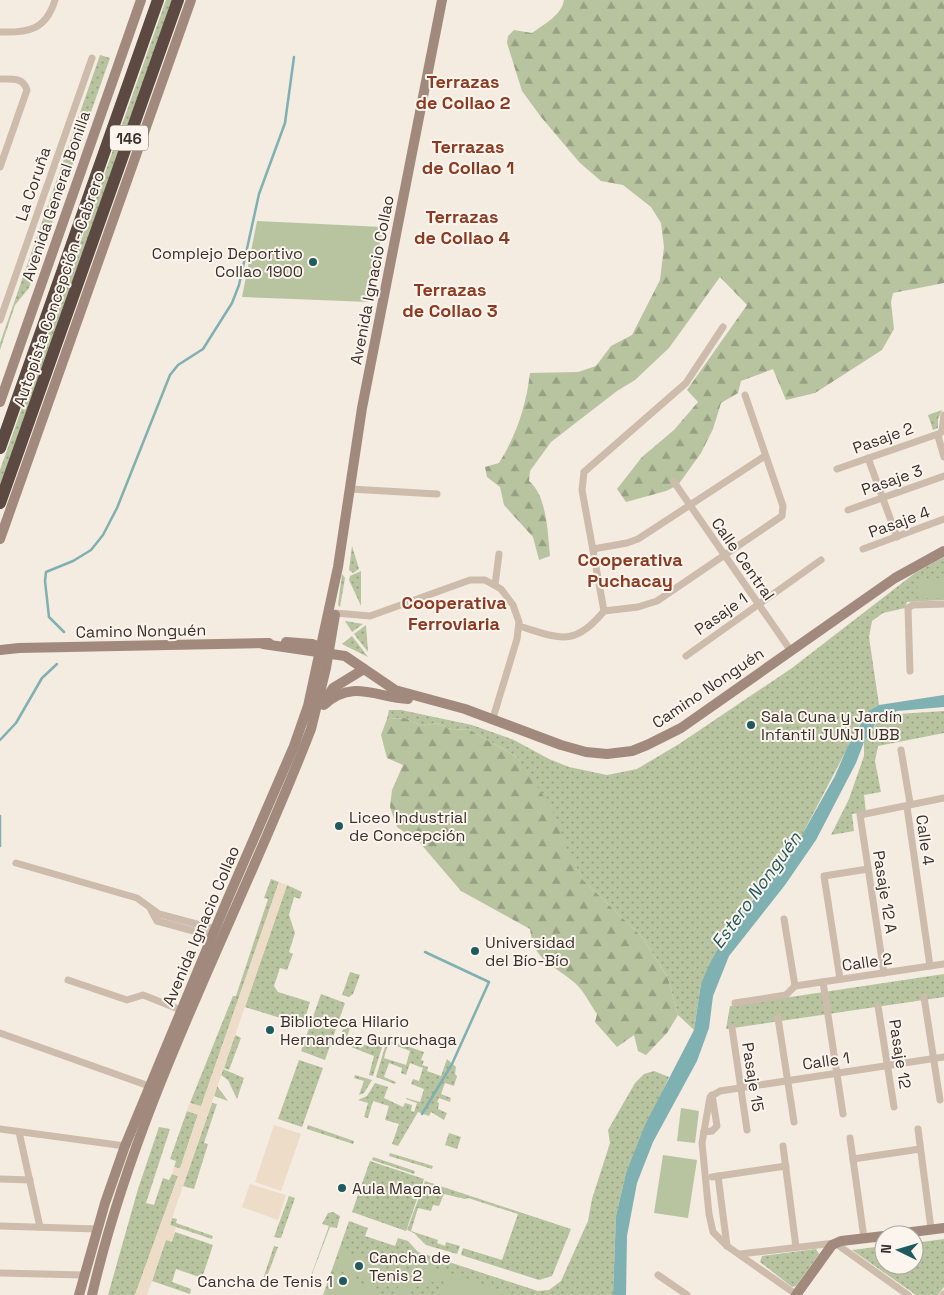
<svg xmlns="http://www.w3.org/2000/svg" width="944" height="1295" viewBox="0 0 944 1295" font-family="'Space Grotesk',sans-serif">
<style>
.green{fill:url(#green-dots)}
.forest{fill:url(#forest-firs)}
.pitch{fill:#b8c4a0}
.plaza{fill:#ecdcc8}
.water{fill:#7fb0b2}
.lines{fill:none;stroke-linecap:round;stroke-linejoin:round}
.stream{stroke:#7fb0b2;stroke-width:2.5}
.street{stroke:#cdbbac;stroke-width:7}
.secondary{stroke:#a18a7d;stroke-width:10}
.highway{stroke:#5c4a42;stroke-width:12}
.poi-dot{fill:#1f5a5e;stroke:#fbf5ee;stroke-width:2}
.labels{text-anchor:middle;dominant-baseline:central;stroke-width:4;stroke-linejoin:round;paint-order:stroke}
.shield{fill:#fbf5ee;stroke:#756b66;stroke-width:1}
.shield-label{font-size:15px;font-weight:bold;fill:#3b302b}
.street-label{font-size:16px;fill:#3b302b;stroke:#fbf5ee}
.poi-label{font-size:16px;fill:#3b302b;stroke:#fbf5ee;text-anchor:start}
.neighbourhood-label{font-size:18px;font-weight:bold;fill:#8c3b22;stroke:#fbf5ee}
.water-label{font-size:18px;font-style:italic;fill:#1f5a5e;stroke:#fbf5ee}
</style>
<defs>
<pattern id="green-dots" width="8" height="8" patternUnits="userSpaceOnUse" patternTransform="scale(1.25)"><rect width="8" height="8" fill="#b8c4a0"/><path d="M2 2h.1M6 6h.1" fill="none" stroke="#97a083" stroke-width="1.8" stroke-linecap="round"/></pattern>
<pattern id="forest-firs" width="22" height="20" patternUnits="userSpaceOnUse" patternTransform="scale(1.25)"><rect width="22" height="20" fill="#b8c4a0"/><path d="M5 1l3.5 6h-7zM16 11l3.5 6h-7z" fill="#97a083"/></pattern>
</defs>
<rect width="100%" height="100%" fill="#f4ebe1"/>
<!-- green -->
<g class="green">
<polygon points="166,0 172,0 0,487 0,470"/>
<polygon points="100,55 110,58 29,288 15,305 0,350 0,343"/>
<polygon points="942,410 938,419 938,428 933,430 928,415"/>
<polygon points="352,546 359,569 353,573 349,570"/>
<polygon points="944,557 944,600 907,602 905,608 883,613 872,621 869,637 879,705 868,711 860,724 802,835 728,931 701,984 694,1030 678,1015 668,978 643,938 583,880 517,757 470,730 451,729 436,723 422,726 405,718 387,719 389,710 401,710 472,725 514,740 549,759 569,767 607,775 637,769 679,744 792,668 915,573"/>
<polygon points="361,571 361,606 349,580 350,576"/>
<polygon points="342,574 345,578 340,607 338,605"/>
<polygon points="345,621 363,624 352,632"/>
<polygon points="366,625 368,652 354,634"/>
<polygon points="352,636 368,657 342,644"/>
<polygon points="944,711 944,733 878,746 875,761 881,792 864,795 866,812 852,814 854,831 831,835 849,799 864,756 864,742 876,724 898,714"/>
<polygon points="271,879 279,882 201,1107 190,1103 233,996 236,996 268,899 264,898"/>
<polygon points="287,885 302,892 300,899 294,897 289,915 295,933 289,952 293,954 287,970 280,968 274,986 278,992 310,1002 303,1025 245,1007"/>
<polygon points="350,972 360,975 353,994 349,997 342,995"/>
<polygon points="944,974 944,997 726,1029 730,1006"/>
<polygon points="321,994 345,1003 325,1060 301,1051"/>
<polygon points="344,1027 350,1028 346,1040 352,1042 351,1045 361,1048 363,1044 370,1047 374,1035 385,1038 373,1076 369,1075 374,1056 338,1042"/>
<polygon points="235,1035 241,1038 229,1070 224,1068"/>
<polygon points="387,1040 393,1042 392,1045 388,1044 384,1058 406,1065 410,1051 397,1046 398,1043 424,1052 421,1060 424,1061 422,1065 428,1067 427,1071 441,1076 447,1059 456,1067 455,1074 457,1076 454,1086 445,1083 441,1094 451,1098 450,1102 439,1098 437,1102 439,1103 438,1109 447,1113 444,1120 431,1112 429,1116 418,1112 398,1146 392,1144 399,1124 385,1120 389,1106 373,1101 368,1118 364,1117 368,1103 358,1100 367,1096 375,1083 388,1087 384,1098 403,1107 405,1103 412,1105 411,1111 414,1112 417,1103 406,1099 406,1098 420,1102 424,1089 411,1084 413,1079 419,1081 423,1068 410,1063 406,1075 401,1073 402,1068 389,1063 384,1077 396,1082 395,1084 376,1077"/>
<polygon points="299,1060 323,1068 302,1127 278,1119"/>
<polygon points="223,1069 244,1078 237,1099 228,1080 221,1075"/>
<polygon points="654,1071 669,1077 626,1173 616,1216 613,1295 323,1295 349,1221 368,1228 365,1236 395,1246 398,1238 408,1241 418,1252 538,1291 549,1290 561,1281 588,1221 592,1199 610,1143 608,1130 635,1083 644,1074"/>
<polygon points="355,1075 372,1080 364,1093 359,1095 364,1081 354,1078"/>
<polygon points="217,1086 228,1101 214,1096"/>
<polygon points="212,1103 217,1104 204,1143 208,1144 194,1189 183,1186"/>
<polygon points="187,1111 198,1114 180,1169 174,1167 176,1161 170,1159"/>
<polygon points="308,1125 354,1141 353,1144 307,1129"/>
<polygon points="159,1127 170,1129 146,1203 154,1205 163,1178 169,1180 172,1174 178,1176 135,1295 108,1295 138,1189"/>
<polygon points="449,1133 461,1137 457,1149 445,1145"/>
<polygon points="390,1153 433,1166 432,1169 389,1156"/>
<polygon points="373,1157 415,1171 414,1174 372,1160"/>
<polygon points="370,1161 424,1179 406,1231 352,1212"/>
<polygon points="425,1181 571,1229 552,1276 539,1280 461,1255 463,1248 502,1260 518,1214 468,1198 465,1199 444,1194 439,1206 433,1205 431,1211 418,1208 411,1231 438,1240 437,1243 445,1246 446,1242 460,1246 457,1254 426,1245 414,1233 407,1230"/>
<polygon points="289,1196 295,1198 281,1238 274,1237"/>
<polygon points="333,1212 340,1216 337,1228 330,1227 304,1295 329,1226 322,1224 328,1213"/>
<polygon points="172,1218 177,1219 176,1223 213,1236 212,1239 170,1225"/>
<polygon points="175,1232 213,1245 202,1278 176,1269 172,1282 191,1289 190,1294 152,1281 166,1239 172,1241"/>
<polygon points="944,1239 944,1287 938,1295 916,1295 852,1250 884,1246 884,1265 914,1265 914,1243"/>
<polygon points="274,1246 278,1247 265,1282 262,1282"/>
<polygon points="816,1249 819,1254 796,1286 792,1287 760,1262 762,1256"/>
</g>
<!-- forest -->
<g class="forest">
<path d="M564,0H944V283L893,293L891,302L894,329L882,350L815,393L786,400L773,369L741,381L738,393L721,403L713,429L701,453L678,485L666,491L626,502L617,489L642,457L674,430L698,402L687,390L747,305L720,277L669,348L635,380L617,391L551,442L530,471L529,481C547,495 548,535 550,556L539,560L533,537L504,505L500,487L487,477L485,467L499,463C517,434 526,406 530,373L578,372L596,366L611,346L632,335L660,280L664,247L661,223L651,207L623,185L601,181L580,163L541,117L522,91L507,43L508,36L514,30L532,33C543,25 562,15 564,0Z"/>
<path d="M405,718L422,726L436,723L451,729L470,730L517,757L551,807L566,847L583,880L643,938L668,978L678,1015L667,1033L646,1055L638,1051L634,1035L617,1047L595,1022L597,1014C590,1004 584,991 575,983C552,963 534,962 530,929L461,891L420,843L397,827L390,807L392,790L403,765L387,758L381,735L387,719Z"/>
</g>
<!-- pitch -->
<g class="pitch">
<polygon points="257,221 383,227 370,302 242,297"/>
<polygon points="944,578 944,598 918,598 917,579"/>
<polygon points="681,1108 699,1111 695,1143 677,1141"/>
<polygon points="663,1155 697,1160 688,1218 654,1213"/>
<polygon points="341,1251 383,1263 377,1282 336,1270"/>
<polygon points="419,1263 514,1295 439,1295 444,1281 421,1283 404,1295 392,1295 401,1284 422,1273 416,1270"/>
<polygon points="334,1275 375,1287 373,1295 337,1295 329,1293"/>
</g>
<!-- plaza -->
<g class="plaza">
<polygon points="279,882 287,885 174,1212 170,1225 176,1227 172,1242 166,1240 147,1295 135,1295 178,1176 172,1174 174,1167 180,1168 198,1115 187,1111 188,1107 190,1103 201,1106"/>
<polygon points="274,1125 301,1134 281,1191 255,1182"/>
<polygon points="250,1184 286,1195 278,1220 242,1207"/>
</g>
<!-- water -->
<polygon class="water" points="944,695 944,707 897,711 876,723 864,742 856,763 816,840 785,885 729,956 713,996 709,1028 697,1061 653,1142 637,1183 627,1236 626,1295 613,1295 616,1216 626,1173 645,1125 694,1030 701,984 709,965 728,931 773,875 802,835 835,776 847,748 868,711 879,705"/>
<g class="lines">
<!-- stream -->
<g class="stream">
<polyline points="64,632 49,617 45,581 46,572 73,561 91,550 103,535 117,508 170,375 178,365 203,349 232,303 239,285 259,194 285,123 294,57"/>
<polyline points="0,740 16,723 42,678 57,664"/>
<polyline points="0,816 0,846"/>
<polyline points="422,1114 452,1064 489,982 425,952"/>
</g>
<!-- street -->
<g class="street">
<path d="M0,32C28,33 46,30 55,0"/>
<path d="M0,79C12,79 23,77 27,90L0,167"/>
<polyline points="0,320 92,58"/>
<polyline points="942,431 938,436 944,457"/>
<polyline points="942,431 944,415"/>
<polyline points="868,458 897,537"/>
<polyline points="837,469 938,434"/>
<polyline points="674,482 791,651"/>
<polyline points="350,489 437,494"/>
<polyline points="848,510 944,476"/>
<polyline points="593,549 627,543 638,539 765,456"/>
<polyline points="863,549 944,519"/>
<polyline points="495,585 499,554"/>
<polyline points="604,611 638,607 657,601 782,516 783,506 745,395"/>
<polyline points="335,613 370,616 470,580 485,580 501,589 513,605 519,622 517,639 493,718"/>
<path d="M519,626C559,638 574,648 604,611L582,490L584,472L686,383L723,327"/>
<polyline points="686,656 821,560"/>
<polyline points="910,671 908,608 913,605 944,604"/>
<polyline points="901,750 910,803"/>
<polyline points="907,807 930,966"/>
<polyline points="16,863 137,898 159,914 215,929"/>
<polyline points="151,910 157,921 212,936"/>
<polyline points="784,919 795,986"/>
<polyline points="884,973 860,815 944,798"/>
<polyline points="840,979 824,876 868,869"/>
<polyline points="68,980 127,1000 143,995 181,1010"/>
<polyline points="823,982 843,1114"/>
<polyline points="795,986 944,964"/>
<polyline points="924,997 940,1100"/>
<polyline points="735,1003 786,995 795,986"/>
<polyline points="878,1006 894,1107"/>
<polyline points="778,1018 794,1122"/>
<polyline points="732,1028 747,1130"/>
<polyline points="0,1033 149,1086"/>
<polyline points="0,1129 125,1146"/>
<polyline points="918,1129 931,1229"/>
<polyline points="19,1132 40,1227"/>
<polyline points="704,1132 712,1131 717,1126 712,1095"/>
<polyline points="850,1138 864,1238"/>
<polyline points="783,1146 796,1247"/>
<polyline points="853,1159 920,1149"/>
<polyline points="718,1176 727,1246"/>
<polyline points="712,1177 786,1166"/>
<polyline points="0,1179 30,1180"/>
<polyline points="0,1226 97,1229"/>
<polyline points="740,1254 835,1243 908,1295"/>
<polyline points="0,1273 84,1275"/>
<polyline points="658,1275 687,1295"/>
<polyline points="797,1295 727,1246 713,1232 709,1214 702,1143 710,1097 720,1091 944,1057"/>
<polyline points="943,1295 944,1294"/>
</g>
<!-- secondary -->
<g class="secondary">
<polyline points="0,402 141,0"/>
<polyline points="0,539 191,0"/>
<polyline points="286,642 312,644 327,650"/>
<polyline points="263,644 345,656 395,690 465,709 561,745 586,752 607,754 632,751 647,745 681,728 895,578 944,551"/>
<polyline points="0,650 19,648 269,643"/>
<polyline points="326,698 333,688 364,669"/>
<path d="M324,705C351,679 376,697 408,699"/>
<polyline points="888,1235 944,1228"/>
<polyline points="79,1295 105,1203 125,1146 226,903 294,746 308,706 338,567 362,408 442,0"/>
<path d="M92,1295C138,1096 238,918 311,729L326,668L335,615"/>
<polyline points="796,1295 832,1245 841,1241 884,1236"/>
</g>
<!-- highway -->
<g class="highway">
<polyline points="0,448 158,0"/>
<polyline points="0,503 178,0"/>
</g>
</g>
<!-- markers -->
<g class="poi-dot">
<circle cx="313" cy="262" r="5"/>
<circle cx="751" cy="725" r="5"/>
<circle cx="339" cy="826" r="5"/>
<circle cx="475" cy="951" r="5"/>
<circle cx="270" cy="1030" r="5"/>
<circle cx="342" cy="1188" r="5"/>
<circle cx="359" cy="1266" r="5"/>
<circle cx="343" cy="1281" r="5"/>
</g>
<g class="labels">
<!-- shield labels -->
<rect class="shield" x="110" y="125.5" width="38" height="25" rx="4"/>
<g class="shield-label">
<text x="129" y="138">146</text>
</g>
<!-- street labels -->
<g class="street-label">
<text transform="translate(33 184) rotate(-71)">La Coruña</text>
<text transform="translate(56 196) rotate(-71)">Avenida General Bonilla</text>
<text transform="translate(372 280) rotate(-79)">Avenida Ignacio Collao</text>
<text transform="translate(59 289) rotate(-71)">Autopista Concepción - Cabrero</text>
<text transform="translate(883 438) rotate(-20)">Pasaje 2</text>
<text transform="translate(892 480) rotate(-19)">Pasaje 3</text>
<text transform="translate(899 522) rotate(-20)">Pasaje 4</text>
<text transform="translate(743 559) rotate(55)">Calle Central</text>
<text transform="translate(721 614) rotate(-35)">Pasaje 1</text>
<text transform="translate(141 631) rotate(-1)">Camino Nonguén</text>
<text transform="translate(708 688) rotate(-34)">Camino Nonguén</text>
<text transform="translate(925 840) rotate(82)">Calle 4</text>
<text transform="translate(885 892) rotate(81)">Pasaje 12 A</text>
<text transform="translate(201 926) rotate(-67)">Avenida Ignacio Collao</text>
<text transform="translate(867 962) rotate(-8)">Calle 2</text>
<text transform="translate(900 1054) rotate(81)">Pasaje 12</text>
<text transform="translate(826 1061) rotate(-8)">Calle 1</text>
<text transform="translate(753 1077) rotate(81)">Pasaje 15</text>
</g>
<!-- poi labels -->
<g class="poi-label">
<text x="303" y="253" text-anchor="end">Complejo Deportivo<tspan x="303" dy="18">Collao 1900</tspan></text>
<text x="761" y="716">Sala Cuna y Jardín<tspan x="761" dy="18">Infantil JUNJI UBB</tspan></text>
<text x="349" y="817">Liceo Industrial<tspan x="349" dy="18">de Concepción</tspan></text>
<text x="485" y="942">Universidad<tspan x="485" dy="18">del Bío-Bío</tspan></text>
<text x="280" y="1021">Biblioteca Hilario<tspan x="280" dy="18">Hernandez Gurruchaga</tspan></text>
<text x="352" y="1188">Aula Magna</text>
<text x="369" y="1257">Cancha de<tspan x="369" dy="18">Tenis 2</tspan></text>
<text x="333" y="1281" text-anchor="end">Cancha de Tenis 1</text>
</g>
<!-- neighbourhood labels -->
<g class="neighbourhood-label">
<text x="463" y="81">Terrazas<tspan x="463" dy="21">de Collao 2</tspan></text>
<text x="468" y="146">Terrazas<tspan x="468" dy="21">de Collao 1</tspan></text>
<text x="462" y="216">Terrazas<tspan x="462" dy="21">de Collao 4</tspan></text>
<text x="450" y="289">Terrazas<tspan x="450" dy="21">de Collao 3</tspan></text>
<text x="630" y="559">Cooperativa<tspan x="630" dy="21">Puchacay</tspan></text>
<text x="454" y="602">Cooperativa<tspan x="454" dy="21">Ferroviaria</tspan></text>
</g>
<!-- water labels -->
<g class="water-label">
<text transform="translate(756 890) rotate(-54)">Estero Nonguén</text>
</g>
</g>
<!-- north arrow -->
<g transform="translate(899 1250) rotate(275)"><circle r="24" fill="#fbf5ee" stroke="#aea6a0"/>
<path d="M0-4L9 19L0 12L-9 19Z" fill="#1f5a5e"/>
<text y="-8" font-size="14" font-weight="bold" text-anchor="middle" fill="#3b302b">N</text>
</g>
</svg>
